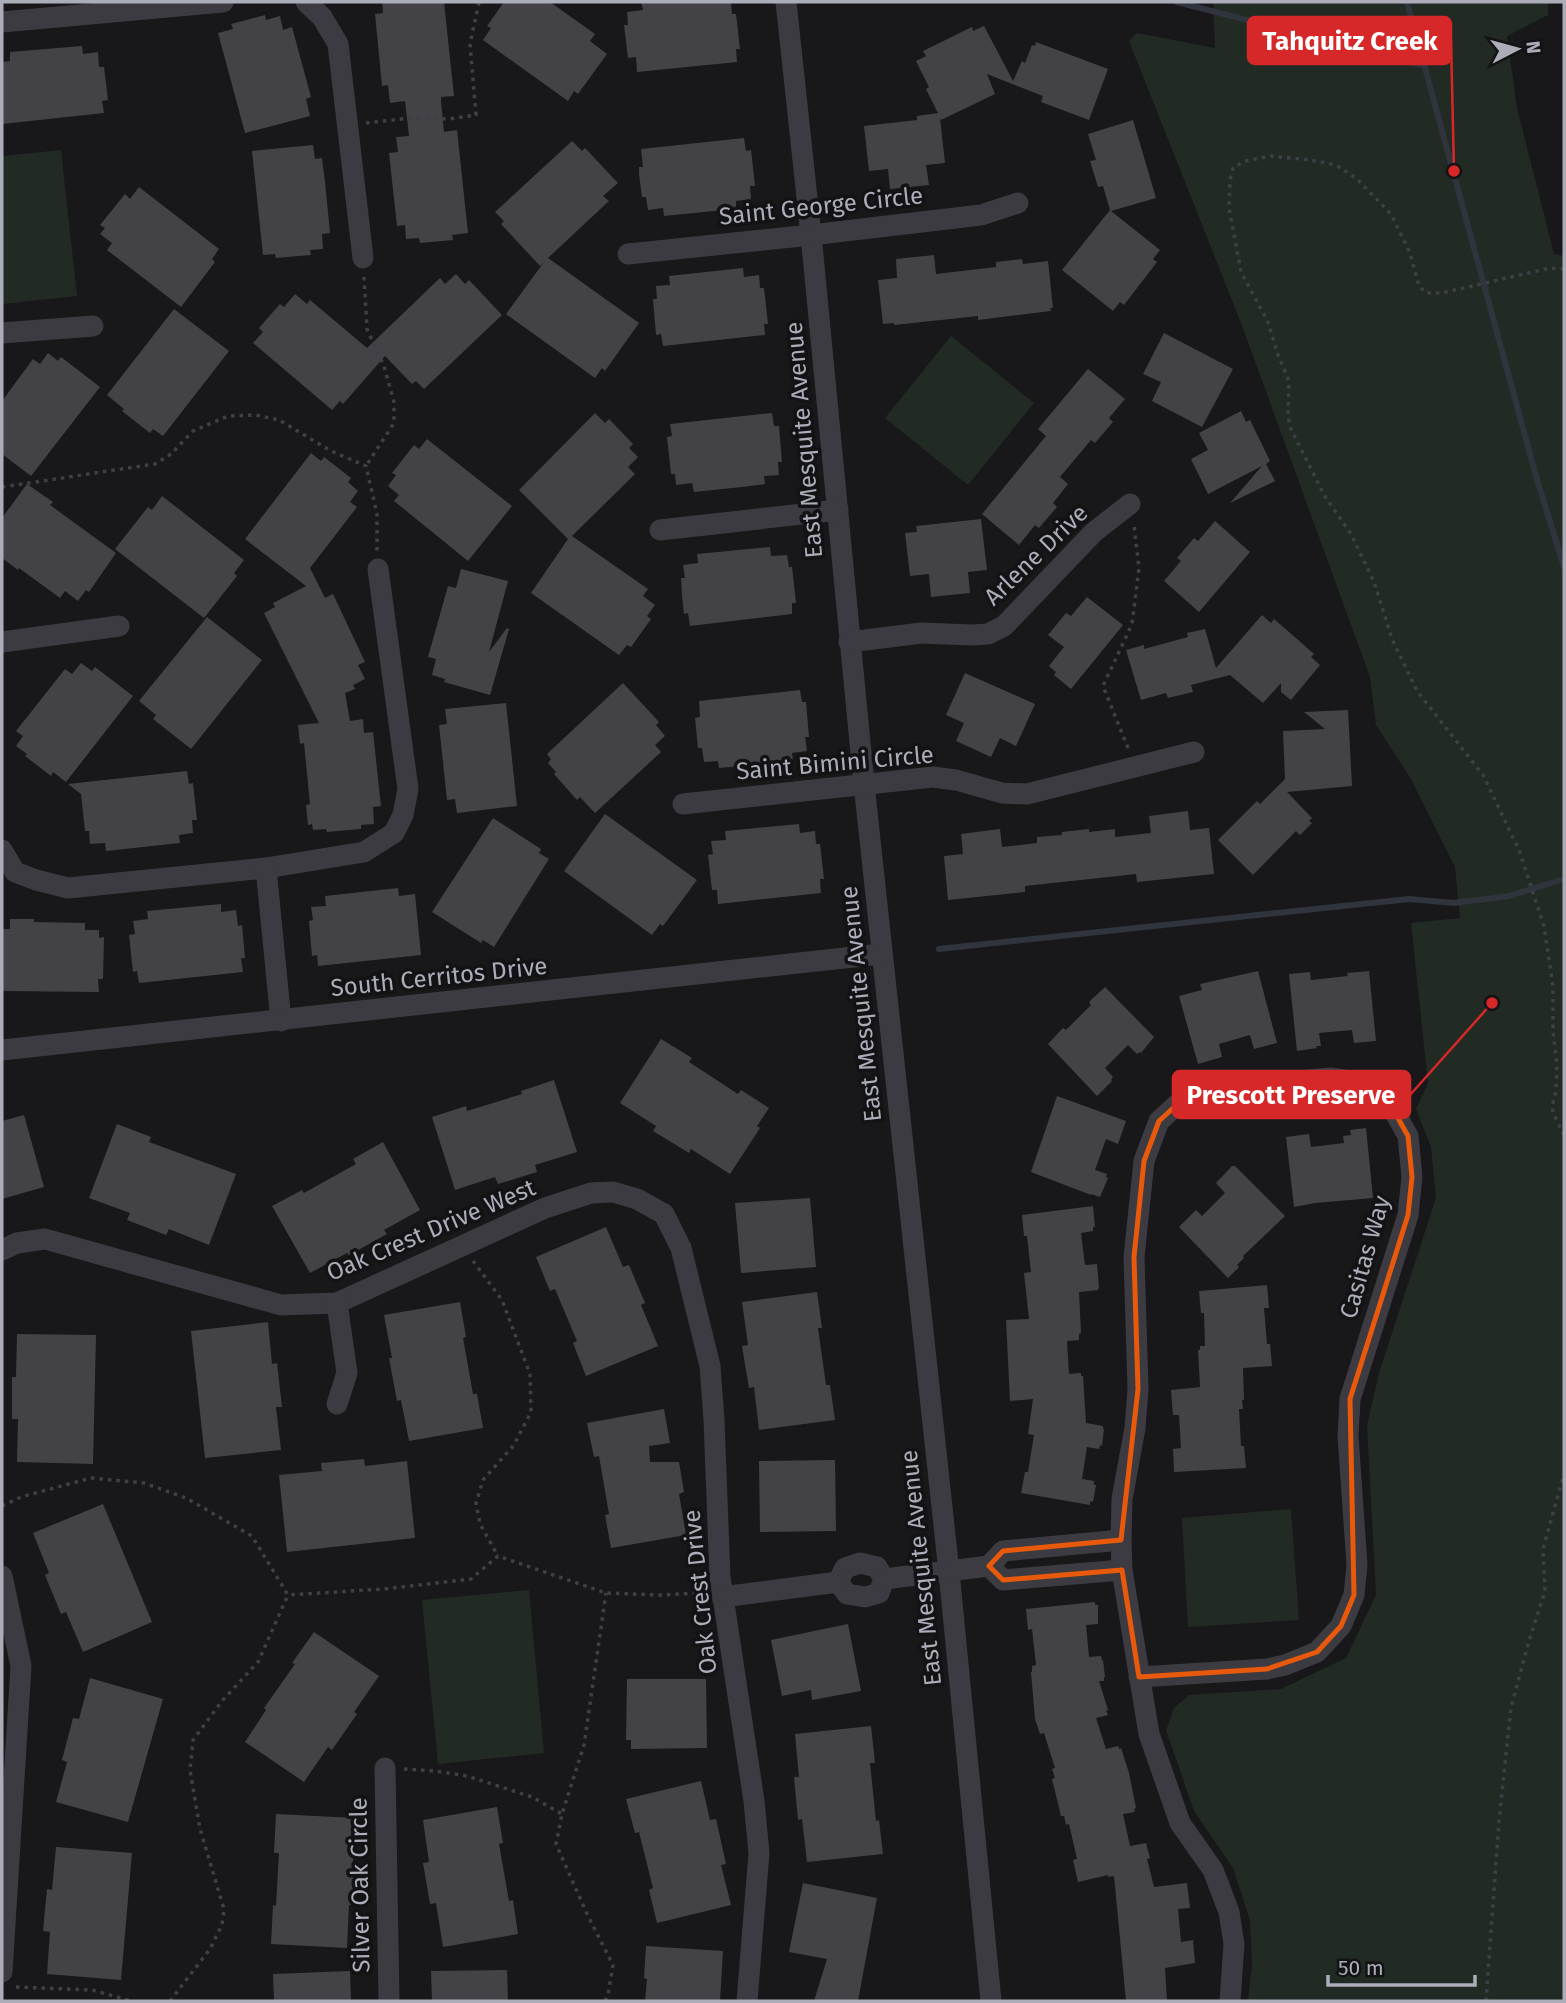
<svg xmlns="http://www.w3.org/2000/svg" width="1566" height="2003" viewBox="0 0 1566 2003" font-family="'Fira Sans',sans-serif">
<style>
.green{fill:#222a24}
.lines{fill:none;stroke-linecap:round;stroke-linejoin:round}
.stream{stroke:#2f343d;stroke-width:6}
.building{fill:#434247}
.path{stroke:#3f4046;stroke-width:3.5;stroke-dasharray:3.5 5;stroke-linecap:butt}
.minor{stroke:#3b3b41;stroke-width:21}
.marked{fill:none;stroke:#e8590c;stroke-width:5;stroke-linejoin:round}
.labels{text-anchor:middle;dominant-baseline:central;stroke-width:7;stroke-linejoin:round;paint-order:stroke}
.street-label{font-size:24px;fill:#abadb9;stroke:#131315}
.leader{fill:none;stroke:#d62828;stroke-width:2.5}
.callout-dot{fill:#d62828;stroke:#131315;stroke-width:2.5}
.callout{fill:#d62828;stroke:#d62828;stroke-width:2.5}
.callout-label{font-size:26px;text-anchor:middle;font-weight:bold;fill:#fff}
</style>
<rect width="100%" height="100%" fill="#18181a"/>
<!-- green -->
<g class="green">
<polygon points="1213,2 1548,2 1548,15 1507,36 1517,108 1554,254 1564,256 1564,2001 1248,2001 1252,1965 1250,1920 1233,1868 1194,1811 1166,1730 1174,1708 1189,1695 1281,1689 1346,1658 1376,1595 1367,1425 1379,1373 1436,1198 1431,1147 1416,1109 1428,1083 1411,923 1460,918 1455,867 1411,779 1376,725 1370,677 1241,323 1129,41 1137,33 1215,48"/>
<polygon points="61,150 77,296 2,304 2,156"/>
<polygon points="951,336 1034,403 968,485 885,418"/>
<polygon points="1291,1509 1299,1620 1188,1627 1182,1518"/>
<polygon points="529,1590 544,1753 438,1764 422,1600"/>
</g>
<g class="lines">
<!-- stream -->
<g class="stream">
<polyline points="1177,2 1425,66"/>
<polyline points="1407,2 1536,476 1564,567"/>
<polyline points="939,949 1409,899 1454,903 1509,896 1564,879"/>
</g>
</g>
<!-- building -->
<g class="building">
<polygon points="382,2 444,2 454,96 441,97 441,101 444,132 457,130 468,233 452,235 453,240 420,243 419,238 406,239 405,225 397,226 389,153 398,152 396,137 409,136 405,101 390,103 388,85 382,86 375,14 383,13"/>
<polygon points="504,2 550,2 595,34 590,41 607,54 578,94 574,91 568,101 483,40 491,28 487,26"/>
<polygon points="641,2 731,2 732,14 736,14 740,49 736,49 737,62 637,72 636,57 628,58 624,25 628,25 627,12 643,10"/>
<polygon points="265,15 266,20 280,16 283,30 292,27 311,97 306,99 310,116 245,133 218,33 233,29 231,24"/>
<polygon points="984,26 1013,81 1022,61 1025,63 1032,45 1035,46 1036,42 1108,69 1089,120 1041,102 1043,96 987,74 995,94 941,120 940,118 945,163 926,165 929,185 890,189 888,169 869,171 864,126 917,120 917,116 938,113 926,89 929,87 916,61 926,56 923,51 972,27 973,31"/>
<polygon points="82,46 83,54 98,52 99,67 104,67 108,100 102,101 104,113 2,124 2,62 10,61 10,52"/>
<polygon points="1133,120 1156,198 1111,211 1160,250 1153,259 1157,262 1124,305 1120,302 1113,311 1062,270 1110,210 1103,186 1098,187 1090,161 1096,160 1088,134"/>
<polygon points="744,138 746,151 751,150 755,186 750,186 751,199 736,201 736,209 714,211 664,216 663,208 648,210 646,197 642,197 639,174 639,167 643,167 641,149"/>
<polygon points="572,141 582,151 585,148 618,183 603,196 609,201 548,258 639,323 605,371 602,368 595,378 506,314 544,262 540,266 501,224 504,221 495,212"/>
<polygon points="313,145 315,159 322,158 325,182 330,233 322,234 323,249 310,250 311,255 276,258 275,254 263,255 252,151"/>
<polygon points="139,187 219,249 212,259 215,262 181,307 107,250 112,243 100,234 105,228 100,225 125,194 130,199"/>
<polygon points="934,255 936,274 996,267 996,262 1022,259 1023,264 1048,261 1053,308 1050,308 1051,311 978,320 978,316 894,325 894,323 883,324 878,280 897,278 896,259"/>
<polygon points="743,268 744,277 759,275 760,288 764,288 768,324 764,324 765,335 663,346 661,334 656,335 653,299 657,299 656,286 670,285 669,276"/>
<polygon points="456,274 465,284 469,280 502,315 424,389 416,381 412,384 385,356 343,404 340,401 332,410 253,343 263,332 259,328 280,304 284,307 295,294 307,304 310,300 367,348 440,278 445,284"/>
<polygon points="174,309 229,351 163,436 153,429 150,433 122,411 124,409 107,395"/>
<polygon points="1164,333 1233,369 1202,427 1152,401 1161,382 1143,374"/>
<polygon points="48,353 58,361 61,357 100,387 31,476 2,454 2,401 33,359 40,364"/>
<polygon points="1088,369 1125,399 1109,418 1113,422 1095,443 1091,440 1060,477 1068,484 1053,503 1057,507 1039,528 1035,525 1019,545 982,514 1046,436 1038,429"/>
<polygon points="1241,411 1246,422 1250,420 1270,461 1266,464 1275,481 1230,503 1262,466 1208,494 1191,459 1208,450 1199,433"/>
<polygon points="595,413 605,423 609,419 633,444 629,448 638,457 628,467 635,474 572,536 648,589 643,596 655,605 647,616 651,619 631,647 627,645 619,655 531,593 568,539 519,490"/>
<polygon points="772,413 774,426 779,426 782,462 778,462 779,475 764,476 765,484 742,487 694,492 692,483 676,485 675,474 671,474 667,437 672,436 670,424"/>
<polygon points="427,439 512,506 468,561 394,501 399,495 388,486 396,475 392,473 414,445 419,449"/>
<polygon points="311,453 321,461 324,457 351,478 348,482 358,491 350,502 357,507 310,568 325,598 333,594 365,662 358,665 365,679 353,685 355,689 345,693 350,721 363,719 364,733 373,732 381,806 373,807 374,824 361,825 361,829 327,832 326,829 313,830 312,824 308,825 306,805 310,804 304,743 300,744 298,725 319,723 264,613 275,607 273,603 306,586 245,539"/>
<polygon points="27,484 53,502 50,505 116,553 89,592 86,590 78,601 65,591 60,598 19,568 18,570 2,558 2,518"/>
<polygon points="162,496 244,560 234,573 237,576 204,618 115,549 148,507 152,510"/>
<polygon points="981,519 987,570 968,572 970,593 931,597 929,574 910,576 905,533 917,532 916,526"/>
<polygon points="1215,521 1250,552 1199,612 1164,581 1181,561 1177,558 1194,538 1198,541"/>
<polygon points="770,547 771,556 787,555 789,567 792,567 796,603 792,603 792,614 690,626 688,613 684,614 682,595 681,578 685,578 683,565 698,563 697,554"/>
<polygon points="461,569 508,581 489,652 507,628 509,629 490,695 444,682 445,679 432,675 436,659 428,657 448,586 456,588"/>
<polygon points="1087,597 1123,625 1071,689 1054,675 1056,672 1049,666 1064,647 1048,635 1066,613 1071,616"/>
<polygon points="1262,615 1271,623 1274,619 1281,625 1314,654 1311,657 1320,665 1291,700 1281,692 1281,683 1263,703 1230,675 1191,685 1193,692 1168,698 1166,693 1141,700 1126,650 1144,645 1144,649 1188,637 1187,633 1205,629 1216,668"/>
<polygon points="207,617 262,660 191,749 153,719 156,715 139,701"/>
<polygon points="81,663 92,671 95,667 133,696 66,782 53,772 51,776 25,756 27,754 16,746 23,736 16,731 65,669 72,674"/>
<polygon points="965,673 1035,704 1016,746 1000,738 991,757 956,741 964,723 946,715"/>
<polygon points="623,683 659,722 656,725 665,736 655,745 661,752 595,813 580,797 577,800 554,774 556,772 548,763 551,759 547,754"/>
<polygon points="800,690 802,702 806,702 809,737 805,737 807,751 792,753 793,761 719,768 718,761 704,762 702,748 698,748 695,718 700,717 699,701"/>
<polygon points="506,703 517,806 457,813 455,799 447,800 439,725 447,724 445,709"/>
<polygon points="1348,710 1352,786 1287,792 1312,818 1309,821 1312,823 1300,835 1296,831 1253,875 1218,840 1257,801 1260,804 1285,779 1283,731 1325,729 1304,712"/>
<polygon points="187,771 189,784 193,783 197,820 192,820 193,833 179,835 180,843 106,851 105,843 90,844 89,831 85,831 81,794 68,784"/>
<polygon points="1188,811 1190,830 1209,828 1214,874 1137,882 1136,874 1025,886 1025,892 948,900 944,856 963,854 961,834 1000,829 1002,847 1037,843 1037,837 1062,835 1062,832 1089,829 1089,832 1115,829 1115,837 1151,833 1149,816"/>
<polygon points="605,814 697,880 663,926 660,924 652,935 564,871"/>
<polygon points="493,818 541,849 539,853 549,859 494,947 483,940 481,943 432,912"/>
<polygon points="799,824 800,833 815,831 816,844 820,844 824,879 820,879 821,893 718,904 717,890 712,890 708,855 713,854 711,841 726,840 725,831"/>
<polygon points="398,888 399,896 415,894 421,955 318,966 317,955 312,956 309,921 313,920 311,907 326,906 325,896"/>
<polygon points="221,904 221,912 236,910 238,926 242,925 245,958 241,958 243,972 139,983 137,971 133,972 129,935 135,934 133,921 148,919 147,911"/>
<polygon points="10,919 34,919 34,922 85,923 85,930 99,930 99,938 104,937 103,979 98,979 99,992 2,991 2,929 10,929"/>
<polygon points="1258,971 1277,1043 1254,1049 1250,1035 1219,1044 1222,1057 1198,1064 1179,996 1202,990 1200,984"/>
<polygon points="1369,971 1376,1041 1354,1043 1352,1030 1319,1033 1321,1046 1316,1046 1317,1048 1297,1051 1289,974 1310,972 1311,980 1348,976 1347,973"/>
<polygon points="1105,987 1154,1037 1141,1053 1140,1052 1137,1054 1128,1045 1105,1068 1113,1077 1111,1080 1112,1081 1097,1096 1048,1044 1063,1028 1066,1030 1091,1005 1089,1002"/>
<polygon points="661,1039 692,1058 689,1062 738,1094 741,1090 769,1108 757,1126 760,1128 730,1174 691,1149 689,1153 653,1131 656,1126 620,1103"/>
<polygon points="554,1080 577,1152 535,1165 537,1172 498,1184 495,1177 455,1190 432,1117 466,1106 467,1111 522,1094 521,1091"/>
<polygon points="1057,1096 1126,1121 1118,1144 1106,1139 1095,1170 1107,1174 1106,1177 1108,1178 1100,1197 1091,1194 1091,1195 1031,1172"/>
<polygon points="24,1115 44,1187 2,1199 2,1121"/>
<polygon points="117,1124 151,1137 149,1142 236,1174 209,1245 169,1229 166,1235 127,1220 130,1213 89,1198"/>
<polygon points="1366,1128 1373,1198 1315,1203 1294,1207 1286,1137 1309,1134 1311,1147 1344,1143 1343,1136 1351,1135 1350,1130"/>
<polygon points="383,1142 420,1210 384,1230 387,1234 349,1255 347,1253 310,1273 272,1206 302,1190 304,1193 356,1164 353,1159"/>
<polygon points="1232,1166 1235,1166 1285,1216 1243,1256 1244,1258 1237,1265 1239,1267 1228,1278 1179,1227 1196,1210 1202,1216 1225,1193 1216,1183"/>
<polygon points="810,1198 816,1267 741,1273 735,1203"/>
<polygon points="1093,1206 1095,1227 1093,1227 1093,1231 1081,1233 1085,1265 1097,1264 1099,1287 1098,1290 1079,1292 1081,1333 1079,1334 1079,1340 1067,1341 1069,1374 1081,1373 1081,1376 1083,1376 1086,1423 1103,1426 1103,1429 1104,1429 1102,1446 1100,1445 1099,1449 1087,1447 1082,1479 1094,1481 1094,1485 1096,1485 1093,1502 1090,1501 1090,1505 1021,1493 1025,1472 1028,1472 1034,1435 1028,1434 1033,1399 1010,1401 1006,1320 1029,1319 1024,1273 1031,1272 1027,1236 1024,1236 1022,1215"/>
<polygon points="606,1227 623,1267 629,1265 645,1303 641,1305 658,1346 586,1376 573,1343 577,1341 555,1289 550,1291 536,1257"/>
<polygon points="1267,1285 1269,1308 1264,1308 1267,1344 1270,1344 1272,1366 1243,1368 1244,1400 1242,1400 1243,1409 1239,1409 1241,1446 1244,1446 1246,1468 1174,1472 1173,1449 1181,1448 1179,1415 1173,1415 1171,1390 1200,1387 1198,1350 1200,1350 1200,1346 1205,1346 1204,1313 1201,1313 1199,1291"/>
<polygon points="817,1292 822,1328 818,1328 826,1385 830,1385 835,1420 759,1430 754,1387 749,1388 742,1346 748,1345 742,1302"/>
<polygon points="460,1302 466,1337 463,1338 473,1394 477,1394 483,1428 409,1441 401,1400 397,1401 389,1358 392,1358 384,1315"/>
<polygon points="268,1322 272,1364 277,1363 282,1407 276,1407 281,1450 205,1458 191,1331"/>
<polygon points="17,1334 96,1335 93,1464 17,1462 18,1419 12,1419 12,1377 16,1377"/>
<polygon points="664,1409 670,1443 649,1446 650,1462 679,1462 684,1492 679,1494 686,1535 611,1548 605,1515 609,1514 599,1456 594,1457 587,1423"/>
<polygon points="364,1459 365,1466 407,1461 415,1538 287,1552 279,1475 322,1471 321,1463"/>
<polygon points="835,1460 836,1531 760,1532 759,1461"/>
<polygon points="103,1504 152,1622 83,1652 66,1612 61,1614 45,1575 49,1573 33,1533"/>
<polygon points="1095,1602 1095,1605 1098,1605 1098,1624 1086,1625 1089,1657 1101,1656 1102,1660 1103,1660 1105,1677 1104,1677 1104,1681 1099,1681 1108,1710 1106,1711 1108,1715 1096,1718 1106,1749 1118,1746 1119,1749 1121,1748 1129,1773 1136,1808 1134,1809 1135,1812 1123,1814 1130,1846 1146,1843 1150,1858 1147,1859 1154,1887 1187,1883 1190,1908 1178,1909 1181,1942 1193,1940 1195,1963 1165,1968 1167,2001 1126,2001 1114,1876 1108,1877 1108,1875 1078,1882 1073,1860 1077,1859 1069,1824 1066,1825 1064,1816 1061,1816 1052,1779 1055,1778 1052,1769 1055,1768 1044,1733 1040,1734 1035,1719 1031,1672 1032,1672 1032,1666 1036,1665 1032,1629 1028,1630 1026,1609"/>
<polygon points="848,1624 861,1691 812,1700 811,1690 782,1696 771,1640"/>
<polygon points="314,1632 379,1676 354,1712 357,1714 332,1750 328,1747 304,1782 245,1742 266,1710 264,1708 295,1664 292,1663"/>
<polygon points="90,1678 163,1699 128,1822 56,1802 67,1762 62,1760 73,1718 79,1719"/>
<polygon points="627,1679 706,1679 707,1748 631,1749 631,1740 626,1740"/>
<polygon points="871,1726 875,1763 870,1763 876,1821 879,1820 883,1854 807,1862 802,1819 798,1820 794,1777 799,1777 795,1734"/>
<polygon points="701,1781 710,1820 716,1819 726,1864 721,1865 731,1905 657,1923 649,1890 653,1888 639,1832 635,1833 626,1799"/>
<polygon points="497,1807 503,1843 499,1844 509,1901 513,1900 518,1934 443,1947 436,1903 430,1904 423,1863 429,1862 423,1820"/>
<polygon points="276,1814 355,1818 353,1862 358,1862 356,1905 349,1905 347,1948 271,1944 273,1905 276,1906 279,1853 274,1853"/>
<polygon points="56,1847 132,1853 121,1980 47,1974 50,1932 43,1931 47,1889 52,1890"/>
<polygon points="803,1883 877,1898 858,2001 814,2001 827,1959 789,1952"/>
<polygon points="646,1946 723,1951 720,2001 645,2001 647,1979 644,1978"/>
<polygon points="507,1970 508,2001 432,2001 431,1971"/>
<polygon points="350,1971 351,2001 274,2001 273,1974"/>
</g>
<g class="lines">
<!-- path -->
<g class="path">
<polyline points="366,123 410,118 449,119 476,115 470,44 479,2"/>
<polyline points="1564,269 1550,268 1442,293 1426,293 1419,286 1410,253 1391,214 1356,178 1336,165 1310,160 1271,156 1245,161 1233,168 1230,180 1229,208 1241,272 1268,322 1278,355 1289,381 1288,416 1290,427 1324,495 1351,534 1374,582 1392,639 1417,691 1483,775 1519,850 1544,926 1553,987 1553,1032 1557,1065 1556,1091 1552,1106 1553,1113 1564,1135"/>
<polyline points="364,277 367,329 384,366 394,402 394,423 366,466"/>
<polyline points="2,487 155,464 171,454 193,431 228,416 256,415 279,420 331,451 366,466 377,514 377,551"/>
<polyline points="1128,748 1103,686 1132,624 1139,568 1134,526"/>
<polyline points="473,1261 502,1300 530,1374 531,1412 514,1445 483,1480 476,1503 480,1524 498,1556"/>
<polyline points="2,1506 21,1497 91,1478 144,1483 186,1498 252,1536 288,1595 384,1589 471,1579 498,1556 606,1593 660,1595 702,1593"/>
<polyline points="404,1769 435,1771 467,1776 532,1797 562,1814"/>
<polyline points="16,1987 92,1990 131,2001"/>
<polyline points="170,2001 210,1949 222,1925 224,1909 200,1829 190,1770 193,1740 222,1701 258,1662 288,1595"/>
<polyline points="605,2001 608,1995 613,1965 588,1916 556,1844 562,1814 584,1745 606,1593"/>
<polyline points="1486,2001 1499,1821 1511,1707 1529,1641 1545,1591 1543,1549 1564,1474"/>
</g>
<!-- minor -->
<g class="minor">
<polyline points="306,2 322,17 338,44 363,258"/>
<polyline points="786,2 811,235 864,784 949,1572 991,2001"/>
<polyline points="2,22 223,2"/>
<polyline points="628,254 811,235 981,215 1018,203"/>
<polyline points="2,333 93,326"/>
<polyline points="660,530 838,510"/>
<polyline points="2,642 119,626"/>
<polyline points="849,642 921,633 973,635 988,634 1004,626 1094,532 1130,504"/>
<polyline points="683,804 933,777 956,780 1002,793 1027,794 1194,752"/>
<polyline points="2,850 15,872 36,880 68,888 266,868 364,852 394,833 403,815 408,789 378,569"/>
<polyline points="266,868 281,1021"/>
<polyline points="2,1050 881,954"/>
<polyline points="2,1250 17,1243 45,1239 281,1305 337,1303 545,1208 591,1193 613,1192 637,1199 664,1214 681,1248 710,1366 714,1420 720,1577 754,1801 759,1853 747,2001"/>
<polyline points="337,1404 347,1373 337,1303"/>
<polygon points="860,1563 877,1567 884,1579 879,1593 865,1597 847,1594 838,1582 845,1568"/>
<polyline points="989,1566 1003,1580 1122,1570"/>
<polyline points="2,1576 21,1666 2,1972"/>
<polyline points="884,1579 989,1566 1003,1551 1121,1540"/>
<polyline points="722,1597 838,1582"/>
<polyline points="1139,1677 1267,1669 1285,1665 1317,1652 1341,1626 1354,1595 1357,1565 1348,1436 1350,1399 1408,1215 1412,1177 1408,1136 1389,1102 1357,1082 1330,1078 1211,1089 1182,1100 1159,1121 1144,1161 1134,1257 1138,1389 1135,1428 1122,1499 1121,1540 1122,1570 1149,1734 1180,1823 1213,1870 1229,1912 1234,1944 1230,2001"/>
<polyline points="385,1768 389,2001"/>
</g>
</g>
<!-- marked area -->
<path class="marked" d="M1330,1078L1357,1082L1389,1102L1408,1136L1412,1177L1408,1215L1350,1399L1354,1595L1341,1626L1317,1652L1267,1669L1139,1677L1122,1570L1003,1580L989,1566L1003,1551L1121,1540L1138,1389L1134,1257L1144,1161L1159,1121L1182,1100L1211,1089Z"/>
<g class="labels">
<!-- street labels -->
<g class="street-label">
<text transform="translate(821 206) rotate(-6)">Saint George Circle</text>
<text transform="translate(804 440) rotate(-95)">East Mesquite Avenue</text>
<text transform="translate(1036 555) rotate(-44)">Arlene Drive</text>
<text transform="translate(835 763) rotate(-5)">Saint Bimini Circle</text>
<text transform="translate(439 977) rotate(-6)">South Cerritos Drive</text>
<text transform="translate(861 1004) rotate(-96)">East Mesquite Avenue</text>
<text transform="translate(431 1230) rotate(-23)">Oak Crest Drive West</text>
<text transform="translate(1365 1257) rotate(-74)">Casitas Way</text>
<text transform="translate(921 1568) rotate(-96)">East Mesquite Avenue</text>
<text transform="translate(700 1592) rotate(-96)">Oak Crest Drive</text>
<text transform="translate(360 1885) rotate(-91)">Silver Oak Circle</text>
</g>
</g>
<!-- callouts -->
<path class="leader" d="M1454 171L1451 41M1492 1003L1410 1095"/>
<g class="callout-dot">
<circle cx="1454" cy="171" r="7"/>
<circle cx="1492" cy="1003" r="7"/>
</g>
<g class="callout">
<rect x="1248" y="17" width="203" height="47" rx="7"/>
<rect x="1173" y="1071" width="237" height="47" rx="7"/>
</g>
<g class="callout-label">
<text x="1350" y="50">Tahquitz Creek</text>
<text x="1291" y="1104">Prescott Preserve</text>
</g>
<!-- border -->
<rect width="1566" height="2003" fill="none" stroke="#abadb9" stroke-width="7"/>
<!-- north arrow -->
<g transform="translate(1517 49) rotate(84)" stroke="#131315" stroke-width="5" paint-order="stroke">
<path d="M0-5L12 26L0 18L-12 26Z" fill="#abadb9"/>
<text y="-10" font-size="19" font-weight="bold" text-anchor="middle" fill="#abadb9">N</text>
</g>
<!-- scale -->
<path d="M1328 1975v10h147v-10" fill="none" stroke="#abadb9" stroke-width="3.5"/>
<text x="1338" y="1975" font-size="21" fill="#abadb9" stroke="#131315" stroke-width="5" paint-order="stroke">50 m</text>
</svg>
